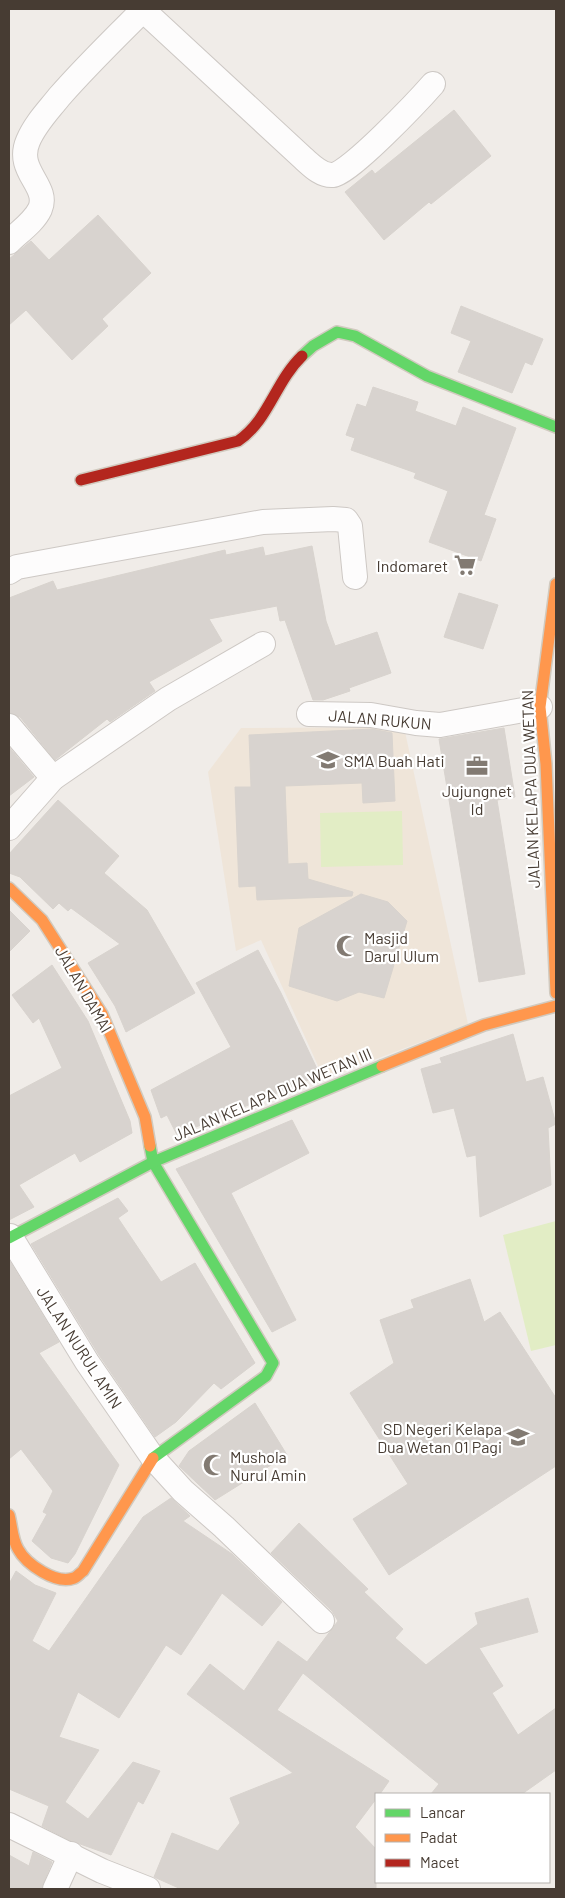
<svg xmlns="http://www.w3.org/2000/svg" width="565" height="1898" viewBox="0 0 565 1898" font-family="Barlow,sans-serif">
<style>
.education{fill:#efe5d9}
.green{fill:#e2edc5}
.building{fill:#d8d3cf;stroke:#d8d3ce}
.lines{fill:none;stroke-linecap:round;stroke-linejoin:round}
.street-casing{stroke:#cdc8c4;stroke-width:26}
.fast-casing{stroke:#d1cabf;stroke-width:14}
.slow-casing{stroke:#d1cabf;stroke-width:14}
.jam-casing{stroke:#d1cabf;stroke-width:14}
.street{stroke:#fdfcfc;stroke-width:24}
.fast{stroke:#63d668;stroke-width:11}
.slow{stroke:#ff974d;stroke-width:11}
.jam{stroke:#b3261e;stroke-width:11}
.labels{text-anchor:middle;dominant-baseline:central;stroke-width:4.5;stroke-linejoin:round;paint-order:stroke}
.poi-label{font-size:16px;fill:#473c33;stroke:#fff;text-anchor:start}
.street-label{font-size:16px;fill:#473c33;stroke:#fff}
</style>
<rect width="100%" height="100%" fill="#f0ece8"/>
<!-- education -->
<polygon class="education" points="404,727 468,1024 324,1079 261,940 236,951 208,772 241,728"/>
<!-- green -->
<g class="green">
<polygon points="402,811 403,865 321,867 320,813"/>
<polygon points="556,1221 556,1345 531,1351 503,1235"/>
</g>
<!-- building -->
<g class="building">
<polygon points="454,110 491,156 431,204 429,202 384,240 345,192 372,170 375,174"/>
<polygon points="98,215 151,273 102,319 108,326 72,360 26,310 9,325 9,259 31,241 49,260"/>
<polygon points="461,306 543,339 532,365 525,362 512,393 458,372 471,341 451,333"/>
<polygon points="373,387 418,402 415,411 456,426 463,407 516,428 484,515 496,519 481,561 429,542 448,491 414,478 416,473 351,450 355,438 346,435 357,404 366,407"/>
<polygon points="312,546 326,621 335,646 377,632 391,673 349,688 350,691 323,700 313,700 285,620 280,621 277,606 209,619 222,641 149,682 155,691 110,722 107,719 55,760 20,717 9,713 9,598 53,581 57,590 225,550 226,555 263,547 265,556"/>
<polygon points="459,593 498,605 483,649 444,637"/>
<polygon points="504,728 515,797 497,800 525,974 479,982 439,739"/>
<polygon points="372,729 392,733 395,801 363,803 362,783 285,786 288,864 307,863 308,879 353,892 352,896 257,900 256,886 239,887 235,787 251,787 249,735"/>
<polygon points="9,747 34,777 9,796"/>
<polygon points="58,800 119,856 104,873 147,910 195,993 126,1032 115,1006 88,963 120,944 71,908 68,911 59,903 53,909 20,877 9,873 9,854"/>
<polygon points="361,894 388,902 407,921 384,998 359,992 337,1001 289,986 299,928"/>
<polygon points="9,910 30,931 9,952"/>
<polygon points="258,950 281,993 320,1075 177,1135 167,1115 161,1118 151,1090 231,1047 196,983"/>
<polygon points="52,965 88,1021 130,1121 132,1133 80,1162 75,1153 19,1185 34,1207 9,1220 9,1096 62,1068 39,1018 33,1023 12,995"/>
<polygon points="513,1034 526,1082 543,1077 556,1124 548,1128 551,1185 480,1217 476,1155 467,1157 454,1108 433,1113 421,1069 442,1063 440,1058"/>
<polygon points="292,1120 309,1153 231,1193 296,1320 272,1332 176,1169"/>
<polygon points="118,1198 128,1211 118,1218 161,1282 195,1263 255,1363 221,1389 214,1383 176,1422 155,1437 99,1355 31,1244"/>
<polygon points="9,1260 59,1342 39,1353 119,1465 75,1554 68,1563 51,1558 32,1541 47,1514 43,1512 53,1491 21,1449 9,1459"/>
<polygon points="470,1279 484,1322 500,1312 556,1398 556,1466 389,1575 353,1519 408,1484 350,1393 394,1363 380,1320 414,1308 411,1300"/>
<polygon points="255,1403 287,1455 215,1500 179,1466 189,1451"/>
<polygon points="171,1498 190,1516 183,1521 232,1554 282,1602 262,1626 222,1593 181,1655 166,1645 119,1718 78,1692 59,1737 99,1750 65,1802 88,1819 133,1762 160,1771 143,1804 138,1801 111,1855 69,1840 42,1826 49,1806 9,1789 9,1584 16,1571 35,1585 56,1593 32,1641 49,1651 143,1517"/>
<polygon points="299,1523 368,1589 364,1592 403,1629 395,1638 426,1665 478,1624 475,1613 528,1598 538,1632 479,1648 503,1686 492,1693 518,1735 556,1708 556,1770 522,1794 431,1794 439,1784 303,1673 277,1710 389,1781 380,1794 376,1794 376,1799 355,1827 376,1849 376,1889 181,1889 154,1877 172,1833 218,1851 240,1823 230,1798 293,1773 187,1694 210,1664 244,1691 278,1641 307,1662 338,1621 332,1611 271,1553"/>
<polygon points="33,1852 52,1862 41,1889 9,1889 9,1855 29,1866"/>
</g>
<g class="lines">
<!-- street casing -->
<g class="street-casing">
<g id="street">
<path d="M143,10L303,158C311,165 321,176 333,175C349,174 419,100 433,84"/>
<path d="M9,242C19,232 34,222 40,209C50,186 15,171 28,141C35,124 48,111 59,97C86,66 115,38 144,9"/>
<polyline points="9,572 17,567 263,522 333,519 346,520 350,526 355,577"/>
<polyline points="309,714 371,715 416,723 440,725 540,707"/>
<polyline points="9,726 53,778"/>
<polyline points="9,828 53,778 168,699 263,644"/>
<polyline points="10,1236 87,1362 153,1458 183,1491 224,1527 322,1621"/>
<polyline points="9,1825 102,1871 148,1889"/>
<polyline points="55,1889 71,1854"/>
</g>
</g>
<!-- fast casing -->
<g class="fast-casing">
<g id="fast">
<polyline points="302,356 313,346 337,332 355,336 427,376 556,427"/>
<polyline points="150,1146 153,1162 273,1363 266,1376 153,1458"/>
<polyline points="9,1238 153,1162 382,1066"/>
</g>
</g>
<!-- slow casing -->
<g class="slow-casing">
<g id="slow">
<polyline points="556,584 540,707 546,764 556,993"/>
<polyline points="9,888 42,920 102,1014 145,1117 150,1146"/>
<polyline points="382,1066 484,1025 556,1006"/>
<path d="M9,1515C12,1526 12,1539 18,1549C26,1564 56,1585 74,1578C77,1577 80,1573 83,1571L153,1458"/>
</g>
</g>
<!-- jam casing -->
<g class="jam-casing">
<path id="jam" d="M81,480L238,441C269,420 275,382 302,356"/>
</g>
<!-- street -->
<use href="#street" class="street"/>
<!-- fast -->
<use href="#fast" class="fast"/>
<!-- slow -->
<use href="#slow" class="slow"/>
<!-- jam -->
<use href="#jam" class="jam"/>
</g>
<!-- icons -->
<defs>
<g id="supermarket-bare" transform="scale(1.725)"><path d="M-6-5.5h2.5l.6 2H6L4.5 2H-2.5L-4.4-4H-6ZM-1.5 3.2a1.3 1.3 0 1 0 .1 0ZM3 3.2a1.3 1.3 0 1 0 .1 0Z" fill="#827a72" stroke="#fff" stroke-width="2.5" paint-order="stroke"/></g>
<g id="school-bare" transform="scale(1.725)"><path d="M0-5L7-2L0 1L-7-2ZM-4 1L0 2.5L4 1V4Q0 6-4 4Z" fill="#827a72" stroke="#fff" stroke-width="2.5" paint-order="stroke"/></g>
<g id="office-bare" transform="scale(1.725)"><path d="M-6-3h4V-5.5h4V-3h4V5H-6ZM-1-4.5V-3h2v-1.5ZM-6 0V1H6V0Z" fill="#827a72" stroke="#fff" stroke-width="2.5" paint-order="stroke"/></g>
<g id="mosque-bare" transform="scale(1.725)"><path d="M3.5-4.9A6 6 0 1 0 3.5 4.9A5 5 0 1 1 3.5-4.9Z" fill="#827a72" stroke="#fff" stroke-width="2.5" paint-order="stroke"/></g>
</defs>
<g fill-rule="evenodd">
<use href="#supermarket-bare" x="465" y="565"/>
<use href="#school-bare" x="328" y="760"/>
<use href="#office-bare" x="477" y="766"/>
<use href="#mosque-bare" x="347" y="946"/>
<use href="#school-bare" x="518" y="1437"/>
<use href="#mosque-bare" x="214" y="1465"/>
</g>
<g class="labels">
<!-- poi labels -->
<g class="poi-label">
<text x="448" y="565" text-anchor="end">Indomaret</text>
<text x="344" y="760">SMA Buah Hati</text>
<text x="477" y="790" text-anchor="middle">Jujungnet<tspan x="477" dy="18">Id</tspan></text>
<text x="364" y="937">Masjid<tspan x="364" dy="18">Darul Ulum</tspan></text>
<text x="502" y="1428" text-anchor="end">SD Negeri Kelapa<tspan x="502" dy="18">Dua Wetan 01 Pagi</tspan></text>
<text x="230" y="1456">Mushola<tspan x="230" dy="18">Nurul Amin</tspan></text>
</g>
<!-- street labels -->
<g class="street-label">
<text transform="translate(380 719) rotate(5)">JALAN RUKUN</text>
<text transform="translate(530 789) rotate(-92)">JALAN KELAPA DUA WETAN</text>
<text transform="translate(84 989) rotate(60)">JALAN DAMAI</text>
<text transform="translate(272 1094) rotate(-23)">JALAN KELAPA DUA WETAN III</text>
<text transform="translate(80 1347) rotate(57)">JALAN NURUL AMIN</text>
</g>
</g>
<!-- border -->
<rect width="565" height="1898" fill="none" stroke="#473c33" stroke-width="20"/>
<!-- legend -->
<rect x="375" y="1793" width="175" height="90" fill="#ffffff" stroke="#b5b1ad"/>
<rect x="385" y="1809" width="25" height="8" fill="#63d668" stroke="#b5b1ad"/>
<text x="420" y="1818" font-size="15" fill="#473c33">Lancar</text>
<rect x="385" y="1834" width="25" height="8" fill="#ff974d" stroke="#b5b1ad"/>
<text x="420" y="1843" font-size="15" fill="#473c33">Padat</text>
<rect x="385" y="1859" width="25" height="8" fill="#b3261e" stroke="#b5b1ad"/>
<text x="420" y="1868" font-size="15" fill="#473c33">Macet</text>
</svg>
